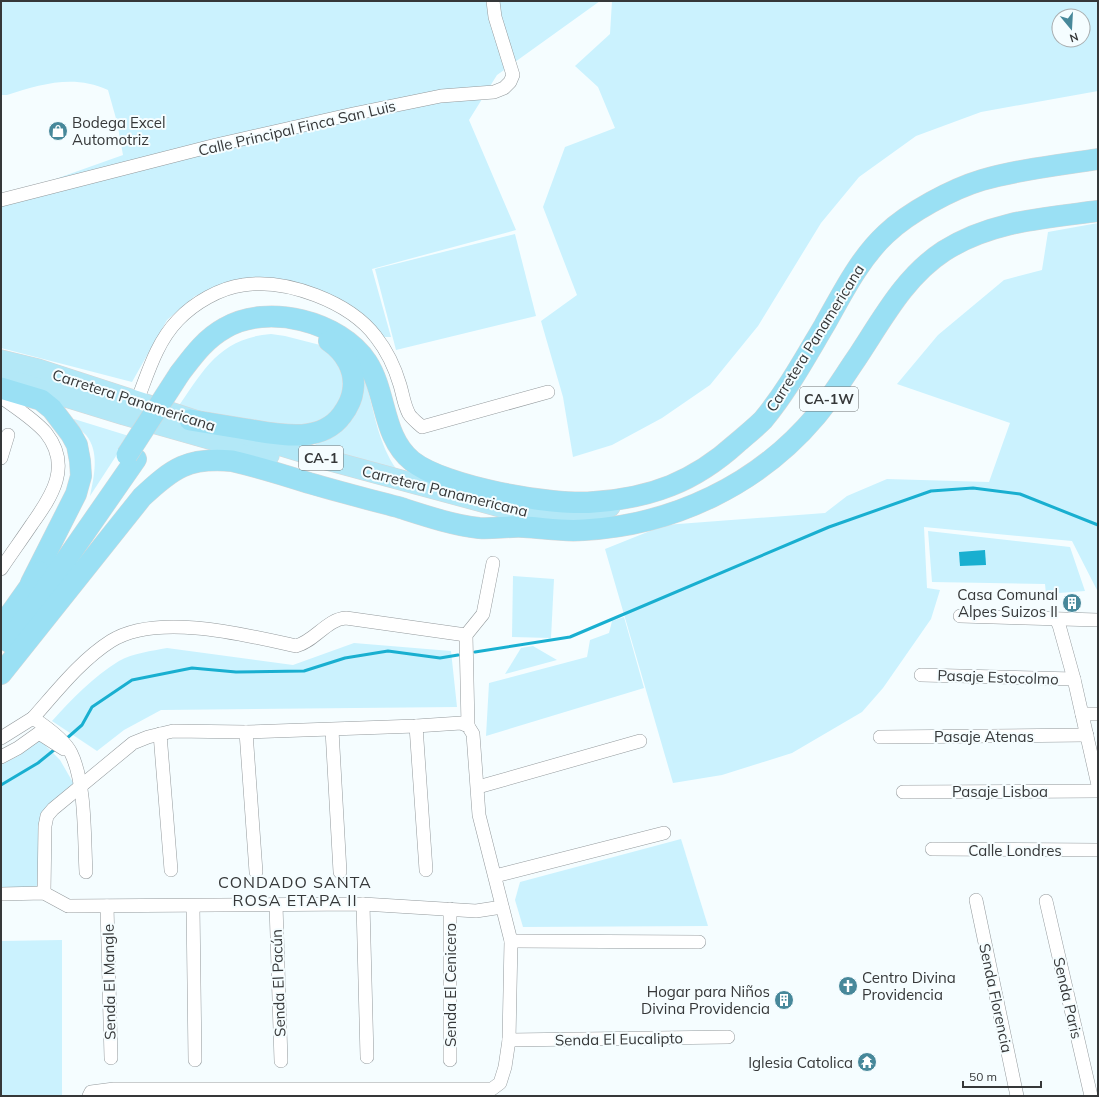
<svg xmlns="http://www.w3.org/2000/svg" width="1099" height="1097" viewBox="0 0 1099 1097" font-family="Mulish,sans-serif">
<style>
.green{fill:#cbf2fe;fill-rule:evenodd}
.water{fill:#19afd0}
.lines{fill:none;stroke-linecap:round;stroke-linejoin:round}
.stream{stroke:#19afd0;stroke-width:3}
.minor-casing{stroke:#949a9d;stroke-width:14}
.primary-casing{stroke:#d7d7d7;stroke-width:21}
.trunk-casing{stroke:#d7d7d7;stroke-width:22}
.minor{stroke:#fff;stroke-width:13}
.primary{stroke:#b3e8f7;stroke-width:20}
.trunk{stroke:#9ae0f4;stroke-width:21}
.trunk-bridge-casing{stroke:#d7d7d7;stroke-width:22;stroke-linecap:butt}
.trunk-bridge{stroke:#9ae0f4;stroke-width:21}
.labels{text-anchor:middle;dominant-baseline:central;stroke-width:4;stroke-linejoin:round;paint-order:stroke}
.shield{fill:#f5fdff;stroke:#6f7374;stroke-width:1}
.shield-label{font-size:14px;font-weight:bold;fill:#363839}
.poi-label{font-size:15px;fill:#363839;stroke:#f5fdff;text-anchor:end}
.street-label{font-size:15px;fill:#363839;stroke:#f5fdff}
.neighbourhood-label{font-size:16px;letter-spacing:1px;fill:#363839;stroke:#f5fdff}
</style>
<rect width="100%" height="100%" fill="#f5fdff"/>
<!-- green -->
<g class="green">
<path d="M1,1H600L497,75L469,120L516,230L372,269L391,337H384L358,314L321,293L239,280L195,296L167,320L132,382L1,348V197L19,192L123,155L117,122L108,90C74,74 41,84 7,95H1Z"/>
<path d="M612,1H1098V91L981,112L916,136L859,177L821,223L758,326L710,385L662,418L612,445L573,457L563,397L541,321L577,295L543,207L565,147L615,128L598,87L575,66L610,34ZM1059,16H1083V40H1059Z"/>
<polygon points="1098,223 1098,592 1072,541 924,527 927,588 940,590 931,619 883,688 862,712 792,753 722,775 673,783 605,549 665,525 825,513 847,496 887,479 989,482 1010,423 897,384 938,335 1004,280 1042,270 1048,232"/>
<polygon points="515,234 536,316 396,350 375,269"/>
<path d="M271,334L285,336L324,346L345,373L340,405L316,427L253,423L228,416H198L176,410C203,371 219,338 271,334Z"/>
<path d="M365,379C374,410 378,444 397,470L312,446L338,434L348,422L362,382Z"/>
<path d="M74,419L129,436L90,496C94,477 100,452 86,435C82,431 76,427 72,422Z"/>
<polygon points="928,531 1070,547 1085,591 1046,594 1045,584 932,582"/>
<polygon points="513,576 554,579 551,638 512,637"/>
<polygon points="624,617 644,688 486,736 489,683 587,657 590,640 609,633 612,621"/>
<path d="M354,643L451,651L457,707L161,710L124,730L97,751L52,721C72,699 93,677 119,661C133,653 152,651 167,648L293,665Z"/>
<polygon points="533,646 557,660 505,674 521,648"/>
<polygon points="39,739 60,760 75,786 40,815 40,888 1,888 1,765 20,755"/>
<polygon points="681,839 708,926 523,927 515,900 520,882"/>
<polygon points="62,940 62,1096 1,1096 1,941"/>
</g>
<!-- water -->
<polygon class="water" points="985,550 986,565 960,566 959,552"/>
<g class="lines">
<!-- stream -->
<g class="stream">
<polyline points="475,652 570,637 829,527 931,491 973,488 1020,494 1098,525"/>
<polyline points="66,739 82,725 92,707 132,680 192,668 236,672 304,671 345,658 388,651 440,658 458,655"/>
<polyline points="1,785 38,763 54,750"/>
</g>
<!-- minor casing -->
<g class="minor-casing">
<g id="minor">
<polyline points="1,200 216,145 353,114 441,96 494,92 504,88 510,82 513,75 495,17 493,1"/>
<path d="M1,397C16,408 34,419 46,433C72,466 52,496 32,524C22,539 11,554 1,569"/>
<path d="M137,401C148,373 156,343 178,320C194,303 220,288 243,285C286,278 350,302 376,337C387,351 395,368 400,385C403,395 404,405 409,414C412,419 418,423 422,427L548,392"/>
<polyline points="1,458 8,435"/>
<polyline points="960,616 1098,620"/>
<polyline points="1056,619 1059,625 1074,679 1098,785"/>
<polyline points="921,675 1074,679"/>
<polyline points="1082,714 1098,714"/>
<path d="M33,718C57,691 81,660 111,641C157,612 247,635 296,646C315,641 327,619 346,618L466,635"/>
<polyline points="416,726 426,870"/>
<polyline points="468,726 466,635 483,614 493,563"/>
<polyline points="332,730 340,872"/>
<polyline points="246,732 256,872"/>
<polyline points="160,734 171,870"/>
<polyline points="880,737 1087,735"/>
<path d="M1,738L33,718C45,726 65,740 71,753C86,784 84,838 86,872"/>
<polyline points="1,757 18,748 39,733 64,749"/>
<polyline points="478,787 640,741"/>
<polyline points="903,792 1098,791"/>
<polyline points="932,849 1098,850"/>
<polyline points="495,876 664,833"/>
<polyline points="44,893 45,826 47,816 53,809 133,743 148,737 173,731 246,732 416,726 461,723 468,726 473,734 479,815 511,941 509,1040 505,1067 500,1083 492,1089 114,1089 91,1092 89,1096"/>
<polyline points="1,894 44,893 68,906 363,904 476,911 502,907"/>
<polyline points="976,900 1017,1096"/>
<polyline points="1046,901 1091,1096"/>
<polyline points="363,904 367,1057"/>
<polyline points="276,905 281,1061"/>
<polyline points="107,906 111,1058"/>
<polyline points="193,906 195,1060"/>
<polyline points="450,909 450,1060"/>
<polyline points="511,941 699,942"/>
<polyline points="509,1040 728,1037"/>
</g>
</g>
<!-- primary casing -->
<g class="primary-casing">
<g id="primary">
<polyline points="1,360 38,369 207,424"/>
<polyline points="1,377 124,415 269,456"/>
<path d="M249,436L327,460L508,509C542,515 576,517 610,507"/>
</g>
</g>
<!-- trunk casing -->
<g class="trunk-casing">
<g id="trunk">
<path d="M180,373C193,356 205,339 225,328C267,303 340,321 367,362C387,393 382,437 412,461C445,487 552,506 594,502C651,498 694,482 737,443C745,436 755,428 763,420C787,391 805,358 824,326C841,296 859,259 886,234C909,212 952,189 982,180C1020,169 1060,165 1098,159"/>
<polyline points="1,388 41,400 52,409 71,434 77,445 80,461 81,476 76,494 31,583"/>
<path d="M190,420C208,423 227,426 245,429C277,434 320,445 342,415C348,407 352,399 353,390C356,370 345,352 329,341"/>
<polyline points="1,627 40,572"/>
<polyline points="9,642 136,459"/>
<path d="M1,674L142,497C173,468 188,457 232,461C258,467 284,475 309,483C340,492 371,500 401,508C426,516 453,525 479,528C494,529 509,526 524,527C544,528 563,532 584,530C673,525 758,485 816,416C831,398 843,378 856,359C882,320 904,277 944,251C991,221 1045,218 1098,211"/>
</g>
</g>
<!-- minor -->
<use href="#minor" class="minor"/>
<!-- primary -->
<use href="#primary" class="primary"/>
<!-- trunk -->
<use href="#trunk" class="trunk"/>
<!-- trunk-bridge casing -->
<g class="trunk-bridge-casing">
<polyline id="trunk-bridge" points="127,455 180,373"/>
</g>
<!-- trunk-bridge -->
<use href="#trunk-bridge" class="trunk-bridge"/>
</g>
<!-- icons -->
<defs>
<g id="shop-disc" transform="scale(1)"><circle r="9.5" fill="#47889a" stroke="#f5fdff"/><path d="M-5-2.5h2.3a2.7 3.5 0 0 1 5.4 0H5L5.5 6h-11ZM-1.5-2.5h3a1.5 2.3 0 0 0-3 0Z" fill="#fff"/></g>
<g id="building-disc" transform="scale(1)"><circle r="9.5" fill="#47889a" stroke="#f5fdff"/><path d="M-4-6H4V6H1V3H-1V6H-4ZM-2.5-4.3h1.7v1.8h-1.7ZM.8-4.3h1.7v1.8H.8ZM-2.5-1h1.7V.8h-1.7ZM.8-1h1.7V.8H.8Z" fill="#fff"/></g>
<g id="church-disc" transform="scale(1)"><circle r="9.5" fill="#47889a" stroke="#f5fdff"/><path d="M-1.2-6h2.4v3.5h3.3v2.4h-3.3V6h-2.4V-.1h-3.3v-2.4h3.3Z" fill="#fff"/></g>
<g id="temple-disc" transform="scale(1)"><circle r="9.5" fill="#47889a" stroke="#f5fdff"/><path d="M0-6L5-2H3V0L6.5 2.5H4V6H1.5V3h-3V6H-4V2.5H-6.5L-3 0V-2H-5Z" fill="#fff"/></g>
</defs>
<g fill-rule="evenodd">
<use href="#shop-disc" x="58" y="131"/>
<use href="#building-disc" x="1072" y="603"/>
<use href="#church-disc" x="848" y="986"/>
<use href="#building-disc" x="784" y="1000"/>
<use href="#temple-disc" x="867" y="1062"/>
</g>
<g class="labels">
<!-- shield labels -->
<g class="shield">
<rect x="800" y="387" width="58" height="24" rx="3"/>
<rect x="299" y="446" width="44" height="24" rx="3"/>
</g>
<g class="shield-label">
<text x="829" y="399">CA-1W</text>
<text x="321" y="458">CA-1</text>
</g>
<!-- poi labels -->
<g class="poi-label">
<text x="72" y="122" text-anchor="start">Bodega Excel<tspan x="72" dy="17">Automotriz</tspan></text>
<text x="1058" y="594">Casa Comunal<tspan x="1058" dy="17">Alpes Suizos II</tspan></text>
<text x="862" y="977" text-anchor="start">Centro Divina<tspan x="862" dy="17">Providencia</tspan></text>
<text x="770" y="991">Hogar para Niños<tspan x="770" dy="17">Divina Providencia</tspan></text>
<text x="853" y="1062">Iglesia Catolica</text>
</g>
<!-- street labels -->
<g class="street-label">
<text transform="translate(297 128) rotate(-13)">Calle Principal Finca San Luis</text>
<text transform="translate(815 338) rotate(-58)">Carretera Panamericana</text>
<text transform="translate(134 400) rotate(18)">Carretera Panamericana</text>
<text transform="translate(445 491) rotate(14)">Carretera Panamericana</text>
<text transform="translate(998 677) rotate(2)">Pasaje Estocolmo</text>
<text x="984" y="736">Pasaje Atenas</text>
<text x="1000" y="791">Pasaje Lisboa</text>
<text x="1015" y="850">Calle Londres</text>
<text transform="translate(109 982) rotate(-91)">Senda El Mangle</text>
<text transform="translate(278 983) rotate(-92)">Senda El Pacún</text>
<text transform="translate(450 985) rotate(-90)">Senda El Cenicero</text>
<text transform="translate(996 998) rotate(78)">Senda Florencia</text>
<text transform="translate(1068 998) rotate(77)">Senda Paris</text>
<text transform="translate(619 1039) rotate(-1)">Senda El Eucalipto</text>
</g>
<!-- neighbourhood labels -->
<g class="neighbourhood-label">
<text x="295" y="882">CONDADO SANTA<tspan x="295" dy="18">ROSA ETAPA II</tspan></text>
</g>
</g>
<!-- border -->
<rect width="1099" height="1097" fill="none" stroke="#363839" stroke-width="4"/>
<!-- north arrow -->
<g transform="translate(1071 28) rotate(162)"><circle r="19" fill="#f5fdff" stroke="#a9aeb0"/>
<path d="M0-3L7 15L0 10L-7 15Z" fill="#47889a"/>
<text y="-6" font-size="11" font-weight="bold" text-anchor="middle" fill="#363839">N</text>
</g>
<!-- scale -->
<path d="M963 1081v6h78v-6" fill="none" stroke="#363839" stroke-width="2"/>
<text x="969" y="1081" font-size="12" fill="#363839" stroke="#f5fdff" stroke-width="3" paint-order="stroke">50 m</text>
</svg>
